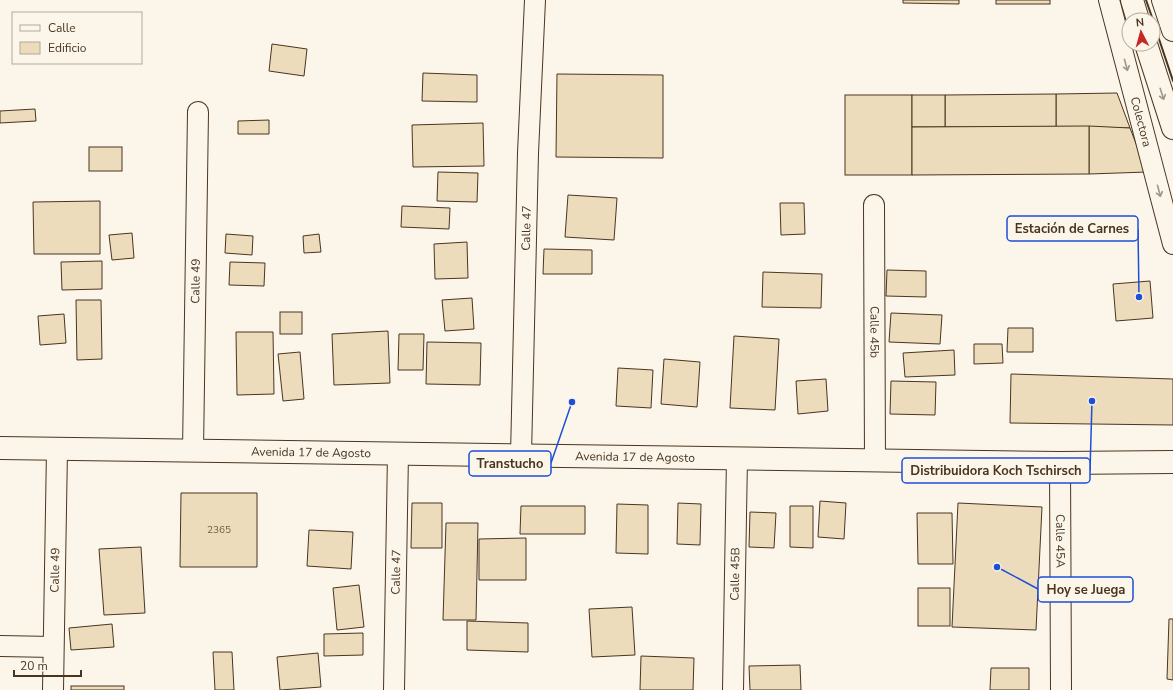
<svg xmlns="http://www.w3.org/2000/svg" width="1173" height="690" viewBox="0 0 1173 690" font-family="'Nunito Sans',sans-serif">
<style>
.building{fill:#ecdcbc;stroke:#4a3520}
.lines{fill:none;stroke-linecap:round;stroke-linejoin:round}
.street-casing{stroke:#4a3520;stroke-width:22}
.secondary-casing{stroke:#4a3520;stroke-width:24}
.primary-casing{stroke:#4a3520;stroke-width:24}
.street{stroke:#fbf6e9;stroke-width:20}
.secondary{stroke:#fbf6e9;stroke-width:22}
.primary{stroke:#fbf6e9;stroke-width:22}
.wall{stroke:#4a3520;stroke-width:2}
.oneway{stroke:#a29684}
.labels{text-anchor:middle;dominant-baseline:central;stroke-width:3;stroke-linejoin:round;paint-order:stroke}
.number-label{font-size:10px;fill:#725f47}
.street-label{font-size:12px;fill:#4a3520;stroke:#fbf6e9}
.leader{fill:none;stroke:#1d4ed8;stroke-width:1.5}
.callout-dot{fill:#1d4ed8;stroke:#fbf6e9;stroke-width:1.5}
.callout{fill:#fbf6e9;stroke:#1d4ed8;stroke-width:1.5}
.callout-label{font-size:13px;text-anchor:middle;font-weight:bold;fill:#4a3520}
</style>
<rect width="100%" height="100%" fill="#fbf6e9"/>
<!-- building -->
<g class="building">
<polygon points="903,0 959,0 959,4 903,3"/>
<rect x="996" y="0" width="54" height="4"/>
<polygon points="272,44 307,49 304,76 269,71"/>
<polygon points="423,73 477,75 477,102 422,101"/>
<polygon points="557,74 663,75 663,158 556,157"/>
<polygon points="1117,93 1130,128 1056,127 1056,94"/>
<polygon points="1056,94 1056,127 945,127 945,95"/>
<rect x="845" y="95" width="67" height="80"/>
<rect x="912" y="95" width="33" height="32"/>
<polygon points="35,109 36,121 0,123 0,111"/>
<polygon points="269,120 269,134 238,134 238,121"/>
<polygon points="483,123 484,166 413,167 412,125"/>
<polygon points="1089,126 1130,128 1147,172 1089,174"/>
<polygon points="1089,126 1089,174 912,175 912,127"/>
<rect x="89" y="147" width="33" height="24"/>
<polygon points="438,172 478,173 477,202 437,201"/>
<polygon points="568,195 617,198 614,240 565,237"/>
<polygon points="100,201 100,254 34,254 33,202"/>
<polygon points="780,203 804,203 805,234 781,235"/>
<polygon points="402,206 450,208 449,229 401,227"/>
<polygon points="132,233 134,258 112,260 109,235"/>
<polygon points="226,234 253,236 252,255 225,253"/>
<polygon points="319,234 321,252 304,253 303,236"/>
<polygon points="467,242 468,278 435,279 434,244"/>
<polygon points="544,249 592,250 592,274 543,274"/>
<polygon points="102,261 102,289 62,290 61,262"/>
<polygon points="230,262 265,263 264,286 229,285"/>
<polygon points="887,270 926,271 926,297 886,296"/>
<polygon points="763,272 822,274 821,308 762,307"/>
<polygon points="1150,281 1153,318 1116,321 1113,284"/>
<polygon points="472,298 474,329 445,331 442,300"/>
<polygon points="76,300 101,300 102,359 77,360"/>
<rect x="280" y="312" width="22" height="22"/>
<polygon points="891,313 942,315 940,344 889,342"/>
<polygon points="64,314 66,343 40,345 38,316"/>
<polygon points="1008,328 1033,328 1033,352 1007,352"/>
<polygon points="388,331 390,383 334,385 332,334"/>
<polygon points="236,332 273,332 274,394 237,395"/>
<polygon points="399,334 424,334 423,370 398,370"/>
<polygon points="734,336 779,339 775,410 730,408"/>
<polygon points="427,342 481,343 480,385 426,384"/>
<polygon points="974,344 1002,344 1003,363 974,364"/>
<polygon points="954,350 955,375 905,377 903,353"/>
<polygon points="300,352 304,399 283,401 278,354"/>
<polygon points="664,359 700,362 697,407 661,404"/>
<polygon points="618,368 653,370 651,408 616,406"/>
<polygon points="1011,374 1173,379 1173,425 1010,423"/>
<polygon points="826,379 828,411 798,414 796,381"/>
<polygon points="891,381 936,382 935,415 890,414"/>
<polygon points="181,493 257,493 257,567 180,567"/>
<polygon points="820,501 846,503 844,539 818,537"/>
<polygon points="412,503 442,503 442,548 411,548"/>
<polygon points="678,503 701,504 700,545 677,544"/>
<polygon points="958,503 1042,507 1036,630 952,627"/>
<polygon points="617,504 648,505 648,554 616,553"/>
<polygon points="521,506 585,506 585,534 520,534"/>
<polygon points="790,506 813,506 813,548 790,547"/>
<polygon points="750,512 776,513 774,548 749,547"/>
<polygon points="917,513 952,513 953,564 918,564"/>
<polygon points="446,523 478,523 476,620 443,620"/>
<polygon points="309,530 353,532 351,569 307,566"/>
<polygon points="526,538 526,580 479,580 479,539"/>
<polygon points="141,547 145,613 104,615 99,549"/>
<polygon points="359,585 364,627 337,630 333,588"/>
<rect x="918" y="588" width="32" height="38"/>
<polygon points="632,607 635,655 592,657 589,609"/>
<polygon points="1169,619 1173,619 1173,680 1167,679"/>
<polygon points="467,621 528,623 528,652 467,650"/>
<polygon points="112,624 114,647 71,650 69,628"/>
<polygon points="363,633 363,655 324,656 324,634"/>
<polygon points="213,652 232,652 234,690 215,690"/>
<polygon points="318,653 321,687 280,690 277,657"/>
<polygon points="641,656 694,658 693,690 640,690"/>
<polygon points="800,665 801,690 750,690 749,666"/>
<polygon points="991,668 1029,668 1029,690 990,690"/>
<rect x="71" y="686" width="53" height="4"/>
</g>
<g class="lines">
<!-- street casing -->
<g class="street-casing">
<g id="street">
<path id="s1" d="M1109,0L1173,244"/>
<path id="s2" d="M874,205L875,460"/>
<path id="s3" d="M193,451L198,112"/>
<path id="s4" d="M521,455L528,153L535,0"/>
<path id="s5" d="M1060,463L1061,690"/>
<polyline points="0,646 53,647"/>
<path id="s6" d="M53,690L57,449"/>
<path id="s7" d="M394,690L398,453"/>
<path id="s8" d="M733,690L737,458"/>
</g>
</g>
<!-- secondary casing -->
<g class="secondary-casing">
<g id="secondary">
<path id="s9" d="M0,448L1060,463L1173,462"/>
</g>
</g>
<!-- primary casing -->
<g class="primary-casing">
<g id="primary">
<polyline points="1132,0 1138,20"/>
<polyline points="1163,0 1173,30"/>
<polyline points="1146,44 1173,128"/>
</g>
</g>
<!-- street -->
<use href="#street" class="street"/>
<!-- secondary -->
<use href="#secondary" class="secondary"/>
<!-- primary -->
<use href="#primary" class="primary"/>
<!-- wall -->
<g class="wall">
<polyline points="1146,0 1153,20"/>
<polyline points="1153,21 1173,81"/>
</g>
</g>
<!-- one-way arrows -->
<defs><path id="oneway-shaft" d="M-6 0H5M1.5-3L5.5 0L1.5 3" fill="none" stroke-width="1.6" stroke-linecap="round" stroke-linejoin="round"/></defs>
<g class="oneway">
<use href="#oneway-shaft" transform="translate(1126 65) rotate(75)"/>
<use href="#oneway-shaft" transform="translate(1162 94) rotate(72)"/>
<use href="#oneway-shaft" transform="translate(1159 191) rotate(75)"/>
</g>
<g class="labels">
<!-- number labels -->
<g class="number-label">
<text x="219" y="530">2365</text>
</g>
<!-- street labels -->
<g class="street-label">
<text stroke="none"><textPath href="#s1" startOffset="126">Colectora</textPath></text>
<text stroke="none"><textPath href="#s4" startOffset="227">Calle 47</textPath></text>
<text stroke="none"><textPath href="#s3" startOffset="170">Calle 49</textPath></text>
<text stroke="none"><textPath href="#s2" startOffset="127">Calle 45b</textPath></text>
<text stroke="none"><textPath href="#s9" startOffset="311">Avenida 17 de Agosto</textPath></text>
<text stroke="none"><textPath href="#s9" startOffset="635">Avenida 17 de Agosto</textPath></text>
<text stroke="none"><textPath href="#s5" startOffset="78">Calle 45A</textPath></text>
<text stroke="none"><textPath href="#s6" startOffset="120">Calle 49</textPath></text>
<text stroke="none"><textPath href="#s7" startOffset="118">Calle 47</textPath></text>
<text stroke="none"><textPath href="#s8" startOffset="116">Calle 45B</textPath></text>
</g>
</g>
<!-- callouts -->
<path class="leader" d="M1139 297L1138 229M572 402L551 463M1092 401L1090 471M997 567L1038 589"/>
<g class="callout-dot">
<circle cx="1139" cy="297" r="4"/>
<circle cx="572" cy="402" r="4"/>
<circle cx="1092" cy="401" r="4"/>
<circle cx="997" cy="567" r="4"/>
</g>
<g class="callout">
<rect x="1007" y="216" width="131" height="25" rx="4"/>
<rect x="469" y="451" width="82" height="25" rx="4"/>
<rect x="902" y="458" width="188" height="25" rx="4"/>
<rect x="1038" y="577" width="95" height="25" rx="4"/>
</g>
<g class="callout-label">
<text x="1072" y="233">Estación de Carnes</text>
<text x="510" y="468">Transtucho</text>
<text x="996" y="475">Distribuidora Koch Tschirsch</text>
<text x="1086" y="594">Hoy se Juega</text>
</g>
<!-- legend -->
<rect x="12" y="12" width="130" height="52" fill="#fbf6e9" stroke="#b4a999"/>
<rect x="20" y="25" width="20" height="6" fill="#fbf6e9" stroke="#b4a999"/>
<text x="48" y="32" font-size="12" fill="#4a3520">Calle</text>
<rect x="20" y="42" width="20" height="12" fill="#ecdcbc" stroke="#b4a999"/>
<text x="48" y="52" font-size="12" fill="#4a3520">Edificio</text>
<!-- north arrow -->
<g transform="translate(1141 32) rotate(354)"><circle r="19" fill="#fbf6e9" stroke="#b4a999"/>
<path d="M0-3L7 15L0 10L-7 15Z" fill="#c62828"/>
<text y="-6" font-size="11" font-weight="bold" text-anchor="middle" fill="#4a3520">N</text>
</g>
<!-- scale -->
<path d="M14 670v6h67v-6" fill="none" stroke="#4a3520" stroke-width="2"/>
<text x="20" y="670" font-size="12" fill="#4a3520" stroke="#fbf6e9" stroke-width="3" paint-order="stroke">20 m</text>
</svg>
